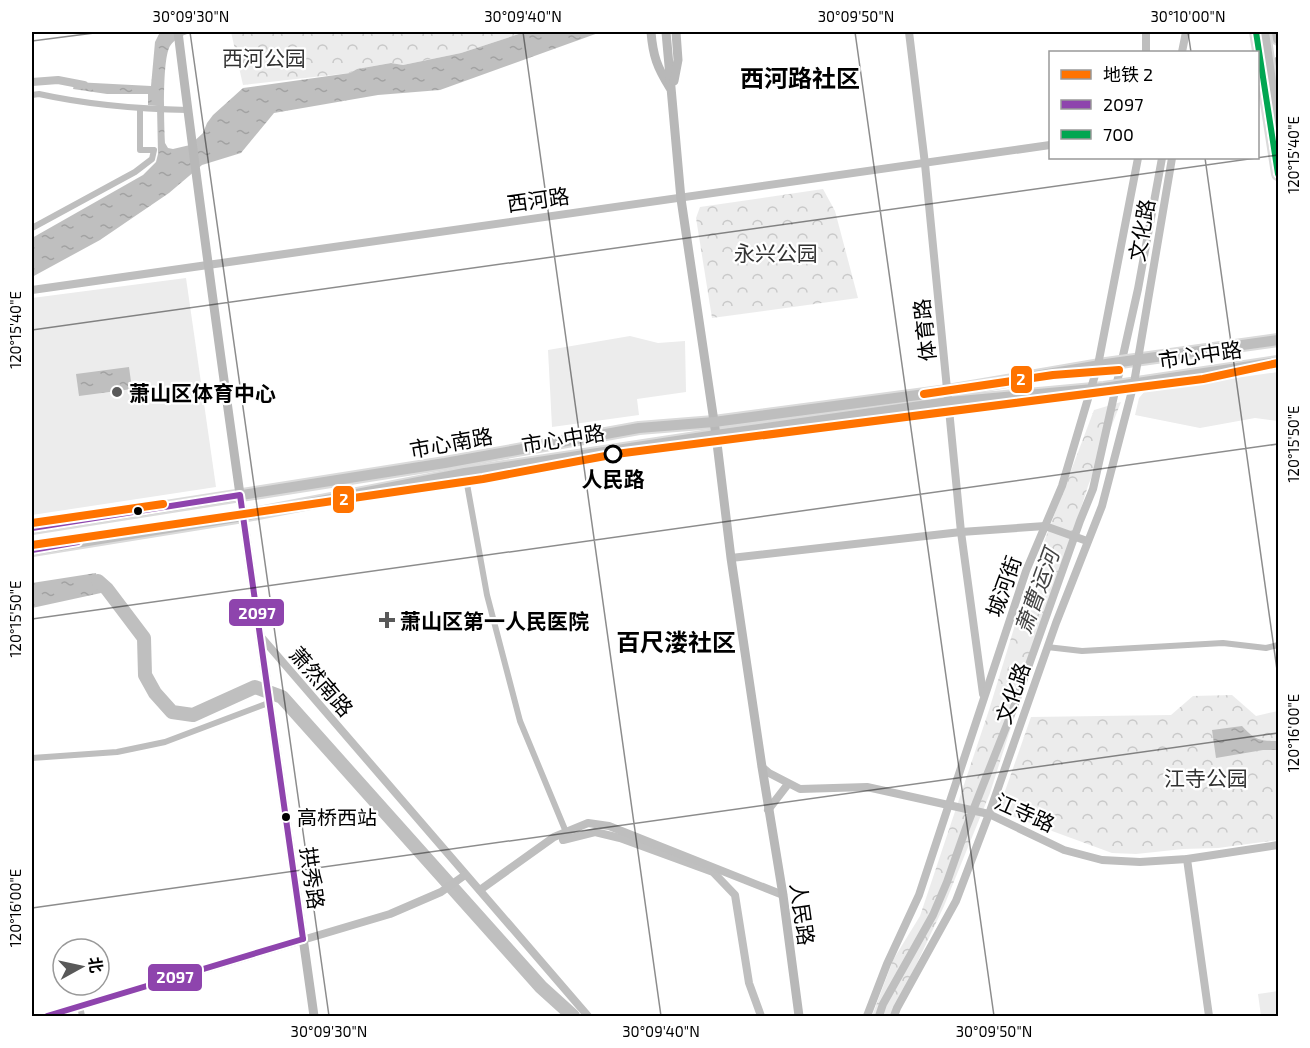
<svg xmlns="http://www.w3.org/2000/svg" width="1310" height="1048" viewBox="0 0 1310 1048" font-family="'Exo 2','Noto Sans SC',sans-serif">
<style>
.grass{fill:#ececec}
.park{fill:url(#park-crowns)}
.water{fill:url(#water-ripples)}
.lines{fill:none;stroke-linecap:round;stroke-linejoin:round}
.canal{stroke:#bfbfbf;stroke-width:8}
.river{stroke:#bfbfbf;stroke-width:14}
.primary-casing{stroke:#dbdbdb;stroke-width:14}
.minor{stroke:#bebebe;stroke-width:6}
.tertiary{stroke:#bebebe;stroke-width:8}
.secondary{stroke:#b8b8b8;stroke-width:9}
.primary{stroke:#bebebe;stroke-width:10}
.primary-bridge-casing{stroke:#dbdbdb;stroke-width:14;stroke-linecap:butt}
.primary-bridge{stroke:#bebebe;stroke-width:10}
.bus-1-casing{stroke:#fff;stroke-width:10}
.bus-2-casing{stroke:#fff;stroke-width:10}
.bus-1{stroke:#8e44ad;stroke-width:6}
.bus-2{stroke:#00a651;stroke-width:6}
.metro-1-casing{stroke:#fff;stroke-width:12}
.metro-1{stroke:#ff7300;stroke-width:8}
.ticks{fill:none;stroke:#000;stroke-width:1.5;stroke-opacity:0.45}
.poi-dot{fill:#595959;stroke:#fff;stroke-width:2}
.stop-dot{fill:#fff;stroke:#000;stroke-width:3}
.bus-dot{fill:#000;stroke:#fff;stroke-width:2}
.labels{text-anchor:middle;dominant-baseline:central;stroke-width:4.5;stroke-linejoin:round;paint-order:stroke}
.bus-label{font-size:20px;fill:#000;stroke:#fff;text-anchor:start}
.park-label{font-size:21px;fill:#333;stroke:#fff}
.street-label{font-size:21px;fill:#000;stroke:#fff}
.poi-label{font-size:21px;font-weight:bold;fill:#000;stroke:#fff;text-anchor:start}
.stop-label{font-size:21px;font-weight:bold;fill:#000;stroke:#fff}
.water-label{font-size:22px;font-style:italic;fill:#444;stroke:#fff}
.quarter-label{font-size:24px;font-weight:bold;fill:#000;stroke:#fff}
.line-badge{stroke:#fff;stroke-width:2}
.badge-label{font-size:16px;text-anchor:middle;font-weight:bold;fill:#fff}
.neatline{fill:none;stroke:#000;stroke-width:2}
.ticks-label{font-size:15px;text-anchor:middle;fill:#000}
</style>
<defs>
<pattern id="park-crowns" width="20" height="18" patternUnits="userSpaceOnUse" patternTransform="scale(1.5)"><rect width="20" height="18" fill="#ececec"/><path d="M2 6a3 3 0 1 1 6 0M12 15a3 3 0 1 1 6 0" fill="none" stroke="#c9c9c9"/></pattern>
<pattern id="water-ripples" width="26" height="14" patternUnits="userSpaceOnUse" patternTransform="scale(1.5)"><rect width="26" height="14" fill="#bfbfbf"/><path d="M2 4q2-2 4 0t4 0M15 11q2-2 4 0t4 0" fill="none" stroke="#a2a2a2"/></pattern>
</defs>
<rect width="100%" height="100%" fill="#fff"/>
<!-- grass -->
<g class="grass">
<polygon points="186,278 216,487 32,515 32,298"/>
<polygon points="630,336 658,343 685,341 686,392 637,399 639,415 552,427 548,350"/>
<polygon points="1278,372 1278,421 1255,418 1200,428 1135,415 1139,398 1145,391"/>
<polygon points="1278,991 1278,1016 1261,1016 1258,994"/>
</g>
<!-- park -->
<g class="park">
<polygon points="231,32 525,32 461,53 403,65 391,63 357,69 350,73 243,85"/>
<polygon points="823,189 835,211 858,298 712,318 696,218 700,207"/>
<polygon points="1121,402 1088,486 990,793 944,906 892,1016 872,1016 893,960 920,916 989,710 1025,592 1094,410"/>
<polygon points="1232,695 1256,716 1278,711 1278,840 1218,848 1183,849 1136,854 1112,853 998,811 1031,717 1171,715 1193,696"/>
</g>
<!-- water -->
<g class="water">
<path d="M160,32H194C185,34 175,38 170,46C162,59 164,125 165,143L168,148L173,149L190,145L203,133L207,123L213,115L243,88L350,73L357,69L391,63L403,65L461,53L525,32H601L440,90L378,95L274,113L241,153L202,165L169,193L100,240L32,277V238L143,175L156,162L158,154L157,106L148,105V94H107L73,89L75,82L151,86L155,42Z"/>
<polygon points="129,367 132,389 79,396 76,374"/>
<polygon points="96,573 101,593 32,608 32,583"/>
<path d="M1242,726C1255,740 1259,741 1278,741V750H1263L1216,758L1212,730Z"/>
</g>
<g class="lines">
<!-- canal -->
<g class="canal">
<polyline points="1182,52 1186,32"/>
<polyline points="32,82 58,80 84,85"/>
<polyline points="563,840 595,832 620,838 713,872 735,895 749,983 761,1016"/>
<polyline points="879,1016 883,1004 933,915 947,882 966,828 1014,707 1080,521 1093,489 1138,289 1162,158"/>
</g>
<!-- river -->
<polyline class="river" points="98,581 107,589 144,638 145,675 155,693 172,712 193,715 255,687 282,697 541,987 573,1016"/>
<!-- primary casing -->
<g class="primary-casing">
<g id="primary">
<polyline points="1256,32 1278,174"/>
<polyline points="1277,32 1278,39"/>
<polyline points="32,528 445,463 639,428 714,422 948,391 1106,364 1278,340"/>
<polyline points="32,550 243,516 465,473 716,435 949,402 1104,388 1278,362"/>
</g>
</g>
<!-- minor -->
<g class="minor">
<path d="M32,95L39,94C89,105 137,109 188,110"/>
<polyline points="32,228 135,172 152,159 154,150 140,150 140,109"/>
<polyline points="465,473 487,595 520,721 566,832"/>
<polyline points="1047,647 1082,651 1223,643 1266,648 1278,645"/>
<polyline points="32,758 117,752 165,742 271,702"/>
<polyline points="80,1006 82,1016"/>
</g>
<!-- tertiary -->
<g class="tertiary">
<polyline points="909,32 925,164 961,532 983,694"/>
<polyline points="1146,52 1146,32"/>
<polyline points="32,290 1050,145"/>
<polyline points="731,558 961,532 1045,526 1087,541"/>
<polyline points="262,638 588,1016"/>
<polyline points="762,767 769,773 800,789 867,787 989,814 1064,850 1102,860 1140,862 1187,859 1278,845"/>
<polyline points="768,810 788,784"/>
<polyline points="1187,859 1209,1016"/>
<polyline points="480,890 554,837 588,823 609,826 783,895"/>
<polyline points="47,1016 390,914 441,892 465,875"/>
<polyline points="867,1016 887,964 919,895 1026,571 1062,486 1098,365 1138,158"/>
<polyline points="894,1016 897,1008 956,901 989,814 1056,623 1102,506 1134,383 1172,158"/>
</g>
<!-- secondary -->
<g class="secondary">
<path d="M178,32C219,360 268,688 314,1016"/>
<path d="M651,32C653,56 657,67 670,88"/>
<polyline points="666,32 681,199 716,435 731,558 762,767 783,895 799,1016"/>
<polyline points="1266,73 1278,61"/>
<polyline points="674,81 678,60 676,32"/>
</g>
<!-- primary -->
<use href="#primary" class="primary"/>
<!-- primary-bridge casing -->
<g class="primary-bridge-casing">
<polyline id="primary-bridge" points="1264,32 1278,130"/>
</g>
<!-- primary-bridge -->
<use href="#primary-bridge" class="primary-bridge"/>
<!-- bus-1 casing -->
<g class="bus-1-casing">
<g id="bus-1">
<polyline points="32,528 240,495 303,939"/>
<polyline points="32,550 78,542"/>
<polyline points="47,1016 303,939"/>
</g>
</g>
<!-- bus-2 casing -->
<g class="bus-2-casing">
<polyline id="bus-2" points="1256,32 1278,174"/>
</g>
<!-- bus-1 -->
<use href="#bus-1" class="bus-1"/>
<!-- bus-2 -->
<use href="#bus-2" class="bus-2"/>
<!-- metro-1 casing -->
<g class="metro-1-casing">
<g id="metro-1">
<polyline points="924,394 1053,375 1119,370"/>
<polyline points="32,523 163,504"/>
<polyline points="32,545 483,479 616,454 1203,379 1278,363"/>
</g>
</g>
<!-- metro-1 -->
<use href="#metro-1" class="metro-1"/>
</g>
<!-- ticks -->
<path class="ticks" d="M190,32L329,1016M523,32L661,1016M855,32L994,1016M1188,32L1191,52M32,41L102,32M1205,158L1278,677M32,330L1278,155M32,619L1278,444M32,908L1278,733"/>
<!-- markers -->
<g class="poi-dot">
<circle cx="117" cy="392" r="6"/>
<path d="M384 611h6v6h6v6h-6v6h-6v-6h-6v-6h6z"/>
</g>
<circle class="stop-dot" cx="613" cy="454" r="8"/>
<g class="bus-dot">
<circle cx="138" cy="511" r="5"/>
<circle cx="286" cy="817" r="5"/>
</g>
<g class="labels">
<!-- bus labels -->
<g class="bus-label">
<text x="297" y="817">高桥西站</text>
</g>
<!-- park labels -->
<g class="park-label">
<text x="264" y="57">西河公园</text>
<text x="776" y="252">永兴公园</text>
<text x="1206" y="777">江寺公园</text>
</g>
<!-- street labels -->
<g class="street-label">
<text transform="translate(538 199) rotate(-8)">西河路</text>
<text transform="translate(1141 230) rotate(-80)">文化路</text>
<text transform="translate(924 330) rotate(-96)">体育路</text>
<text transform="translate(1200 354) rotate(-8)">市心中路</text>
<text transform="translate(563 438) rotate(-9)">市心中路</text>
<text transform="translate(451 442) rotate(-10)">市心南路</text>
<text transform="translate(1003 586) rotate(-70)">城河街</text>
<text transform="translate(322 681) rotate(49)">萧然南路</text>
<text transform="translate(1012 693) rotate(-71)">文化路</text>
<text transform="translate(1025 812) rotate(24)">江寺路</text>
<text transform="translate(313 878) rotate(82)">拱秀路</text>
<text transform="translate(803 914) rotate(82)">人民路</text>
</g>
<!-- poi labels -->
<g class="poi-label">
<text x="129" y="392">萧山区体育中心</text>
<text x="400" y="620">萧山区第一人民医院</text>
</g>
<!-- stop labels -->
<g class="stop-label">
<text x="613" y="478">人民路</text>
</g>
<!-- water labels -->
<g class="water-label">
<text transform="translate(1036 591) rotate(-70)">萧曹运河</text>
</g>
<!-- quarter labels -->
<g class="quarter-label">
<text x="800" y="77">西河路社区</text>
<text x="676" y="641">百尺溇社区</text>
</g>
</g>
<g class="line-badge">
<rect x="1010" y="365" width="23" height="29" rx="6" fill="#ff7300"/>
<rect x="332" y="485" width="23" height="29" rx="6" fill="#ff7300"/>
<rect x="228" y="598" width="57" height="29" rx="6" fill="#8e44ad"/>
<rect x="147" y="963" width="56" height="29" rx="6" fill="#8e44ad"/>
</g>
<g class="badge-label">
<text x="1021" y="385">2</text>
<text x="344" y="505">2</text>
<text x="257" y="619">2097</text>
<text x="175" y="983">2097</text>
</g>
<!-- border -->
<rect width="1310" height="1048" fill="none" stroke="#ffffff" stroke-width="66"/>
<!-- legend -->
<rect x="1049" y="51" width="210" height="108" fill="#ffffff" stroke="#999999" stroke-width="1.5"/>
<rect x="1061" y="70" width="30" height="9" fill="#ff7300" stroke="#999999" stroke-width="1.5"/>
<text x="1103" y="81" font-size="18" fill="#000000">地铁 2</text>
<rect x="1061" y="100" width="30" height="9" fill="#8e44ad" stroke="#999999" stroke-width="1.5"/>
<text x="1103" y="111" font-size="18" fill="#000000">2097</text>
<rect x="1061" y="130" width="30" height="9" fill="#00a651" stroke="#999999" stroke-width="1.5"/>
<text x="1103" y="141" font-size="18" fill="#000000">700</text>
<!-- north arrow -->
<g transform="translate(81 967) rotate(82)"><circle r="28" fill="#ffffff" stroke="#999999" stroke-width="1.5"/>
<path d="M0-4.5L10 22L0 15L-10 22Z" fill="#595959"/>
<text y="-9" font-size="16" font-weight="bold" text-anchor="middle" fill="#000000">北</text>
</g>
<rect x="33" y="33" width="1244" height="982" class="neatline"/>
<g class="ticks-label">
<text x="191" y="22">30°09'30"N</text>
<text x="523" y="22">30°09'40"N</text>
<text x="856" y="22">30°09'50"N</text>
<text x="1188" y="22">30°10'00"N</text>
<text transform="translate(1294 155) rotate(-90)" y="5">120°15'40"E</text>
<text transform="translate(16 330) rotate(-90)" y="5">120°15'40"E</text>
<text transform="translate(1294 444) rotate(-90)" y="5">120°15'50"E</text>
<text transform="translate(16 619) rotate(-90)" y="5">120°15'50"E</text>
<text transform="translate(1294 733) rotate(-90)" y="5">120°16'00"E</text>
<text transform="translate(16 908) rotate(-90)" y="5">120°16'00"E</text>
<text x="329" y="1037">30°09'30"N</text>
<text x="661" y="1037">30°09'40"N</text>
<text x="994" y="1037">30°09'50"N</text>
</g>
</svg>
